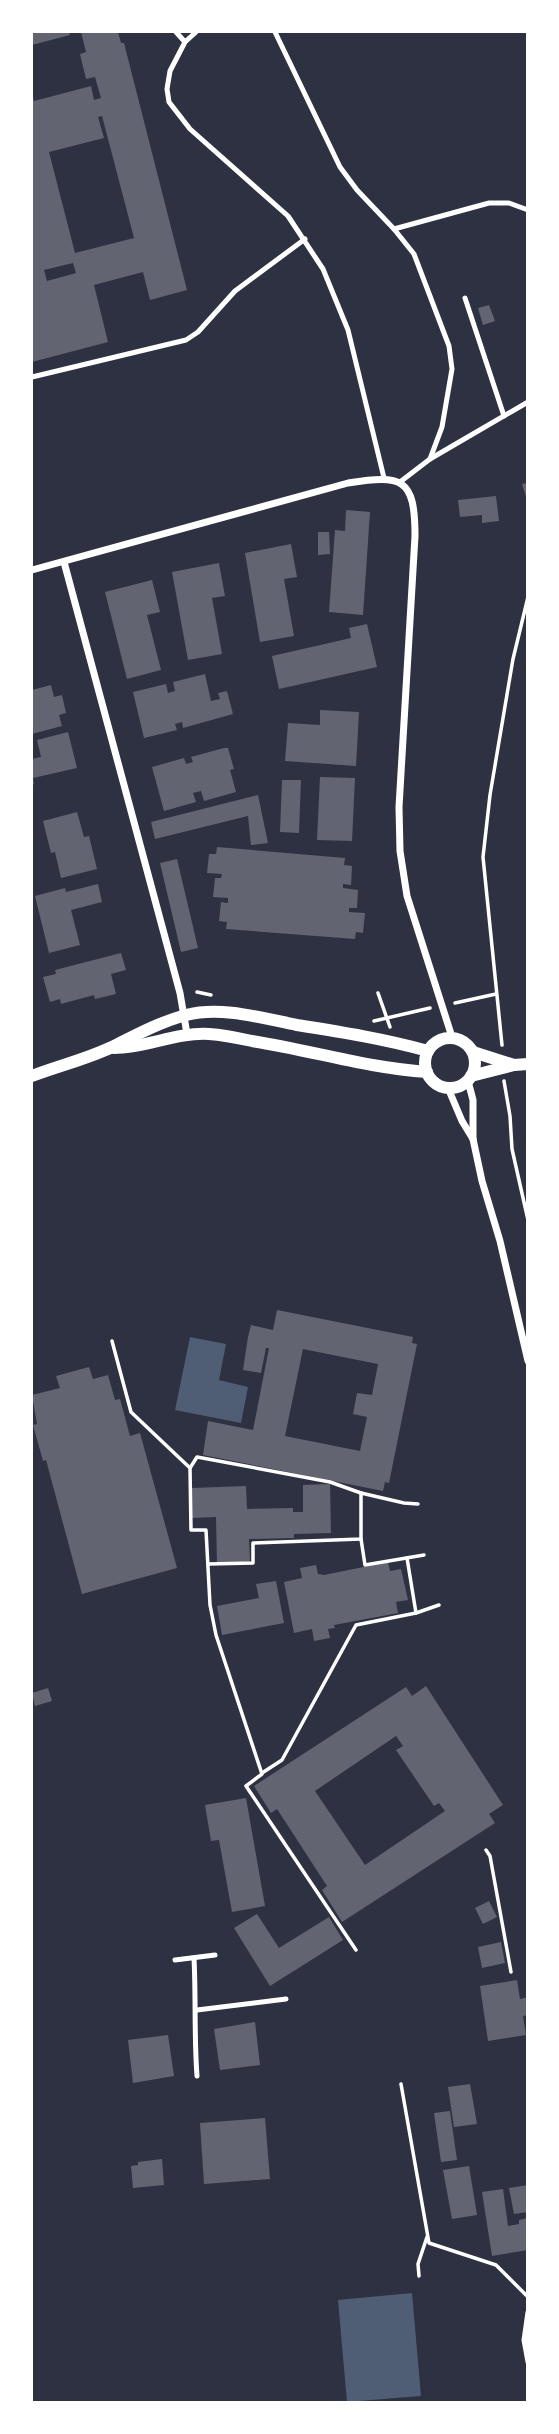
<svg xmlns="http://www.w3.org/2000/svg" width="559" height="2434" viewBox="0 0 559 2434" font-family="'PT Sans Narrow',sans-serif">
<style>
.water{fill:#4f5d75}
.building{fill:#626471;fill-rule:evenodd}
.lines{fill:none;stroke-linecap:round;stroke-linejoin:round}
.path{stroke:#fff;stroke-width:3.5}
.service{stroke:#fff;stroke-width:5}
.minor{stroke:#fff;stroke-width:7}
.tertiary{stroke:#fff;stroke-width:12}
</style>
<rect width="100%" height="100%" fill="#2d3142"/>
<!-- water -->
<g class="water">
<polygon points="190,1337 226,1344 219,1380 248,1387 241,1423 175,1410"/>
<polygon points="412,2293 421,2396 347,2402 338,2300"/>
</g>
<!-- building -->
<g class="building">
<polygon points="32,32 69,32 70,35 32,45"/>
<path d="M81,32H118L121,43H124L187,290L150,300L143,272L94,285L108,342L32,362V93L34,101L91,86L94,100L101,98L95,77L86,79L80,54L86,52ZM102,116L134,238L75,253L49,152L104,138L98,117ZM73,263L76,273L47,281L44,270Z"/>
<polygon points="489,305 495,321 483,325 478,308"/>
<polygon points="528,483 528,500 527,500 522,484"/>
<polygon points="496,496 499,521 482,523 482,515 460,517 458,500"/>
<polygon points="346,510 370,512 363,615 329,612 335,530 345,531"/>
<polygon points="318,532 329,532 330,554 318,555"/>
<polygon points="291,544 297,577 284,579 294,636 260,642 245,553"/>
<polygon points="219,563 225,596 212,598 222,654 188,660 172,572"/>
<polygon points="152,580 160,612 147,615 161,670 127,679 105,592"/>
<polygon points="367,624 377,667 279,689 272,656 351,638 349,628"/>
<polygon points="205,674 211,701 220,699 218,693 227,691 233,714 183,728 182,722 175,724 177,730 144,738 133,692 166,684 168,693 175,691 173,682"/>
<polygon points="51,685 54,697 62,695 66,713 59,715 62,726 32,734 32,690"/>
<polygon points="320,710 359,712 356,766 285,761 288,723 320,725"/>
<polygon points="68,732 77,768 33,778 34,784 32,785 32,759 41,757 37,740"/>
<polygon points="224,748 228,748 234,769 230,770 236,792 204,801 201,791 193,793 196,802 164,811 152,767 184,758 186,764 193,762 191,757"/>
<polygon points="320,777 355,778 352,841 317,840"/>
<polygon points="282,780 301,780 299,833 280,832"/>
<polygon points="258,795 268,843 251,845 248,816 155,839 151,822"/>
<polygon points="77,812 84,837 89,836 97,869 61,878 55,852 51,853 43,821"/>
<polygon points="217,847 345,858 344,865 352,866 351,885 343,884 343,888 358,890 357,908 349,908 349,912 365,913 363,933 356,932 355,939 226,929 227,922 219,921 221,902 228,903 228,898 213,897 215,878 221,878 222,874 207,873 209,854 216,854"/>
<polygon points="177,859 198,948 181,952 160,863"/>
<polygon points="98,884 102,902 71,910 80,945 49,953 35,896 65,888 66,892"/>
<polygon points="121,953 126,970 111,974 116,994 95,999 94,995 61,1004 60,999 50,1002 43,977 56,974 55,970"/>
<path d="M277,1310L413,1337L412,1343L417,1344L389,1483L385,1482L383,1491L203,1455L208,1421L253,1430L269,1348H266L261,1373L243,1370L248,1337L251,1325L273,1330ZM303,1349L378,1364L372,1395L357,1393L353,1414L367,1417L360,1451L285,1436Z"/>
<polygon points="89,1367 93,1379 108,1375 115,1400 120,1399 130,1436 140,1433 177,1568 82,1594 46,1460 43,1461 33,1425 37,1424 32,1395 60,1388 56,1376"/>
<polygon points="330,1484 331,1533 294,1534 294,1538 249,1539 250,1562 217,1563 216,1517 192,1518 192,1488 246,1486 247,1509 293,1508 293,1512 303,1512 303,1485"/>
<polygon points="388,1562 390,1571 401,1569 408,1600 396,1602 398,1613 334,1625 335,1628 328,1629 330,1638 314,1641 312,1629 294,1633 284,1582 302,1578 300,1568 316,1565 318,1574 324,1575"/>
<polygon points="276,1581 284,1623 222,1635 217,1606 259,1598 256,1584"/>
<path d="M426,1686L503,1805L489,1814L495,1823L342,1922L322,1890L327,1886L277,1809L271,1813L254,1786L406,1687L412,1696ZM396,1736L403,1746L396,1750L434,1806L439,1803L445,1811L365,1865L315,1791Z"/>
<polygon points="48,1688 52,1701 35,1706 32,1693"/>
<polygon points="246,1798 265,1906 232,1912 219,1840 211,1841 205,1805"/>
<polygon points="489,1901 497,1917 483,1924 475,1908"/>
<polygon points="257,1914 279,1948 329,1917 343,1940 270,1986 234,1928"/>
<polygon points="501,1942 505,1963 482,1968 478,1947"/>
<polygon points="517,1980 520,1999 528,1997 528,2015 523,2016 526,2035 488,2041 480,1986"/>
<polygon points="255,2022 260,2065 220,2070 214,2029"/>
<polygon points="168,2035 174,2076 133,2083 128,2040"/>
<polygon points="470,2084 477,2124 454,2127 448,2087"/>
<polygon points="450,2111 457,2160 441,2162 434,2113"/>
<polygon points="265,2118 270,2179 204,2184 200,2123"/>
<polygon points="162,2159 164,2185 133,2188 131,2166 138,2165 138,2162"/>
<polygon points="469,2166 477,2215 452,2219 443,2170"/>
<polygon points="528,2185 528,2212 514,2214 509,2188"/>
<polygon points="503,2189 508,2226 519,2224 519,2220 527,2218 528,2250 492,2256 482,2192"/>
</g>
<g class="lines">
<!-- path -->
<g class="path">
<polyline points="197,992 211,995"/>
<polyline points="378,993 390,1027"/>
<polyline points="455,1003 496,994"/>
<polyline points="374,1021 430,1008"/>
<polyline points="502,1045 483,857 490,795 513,659 528,597"/>
<polyline points="504,1081 510,1116 512,1149 528,1220"/>
<polyline points="112,1341 131,1412 190,1468"/>
<polyline points="361,1539 365,1565 424,1555"/>
<polyline points="407,1558 416,1613"/>
<polyline points="208,1564 253,1563 253,1543 361,1539 361,1493 404,1503 418,1504"/>
<polyline points="262,1773 282,1760 356,1625 416,1613 439,1605"/>
<polyline points="486,1850 490,1856 511,1972"/>
<polyline points="356,1950 246,1786 262,1774 216,1635 210,1605 206,1530 191,1530 190,1468 197,1457 330,1482 361,1493"/>
<polyline points="401,2084 429,2243 496,2265 528,2297"/>
<polyline points="419,2276 418,2264 427,2237"/>
</g>
<!-- service -->
<g class="service">
<polyline points="176,32 185,42"/>
<polyline points="196,32 185,42 170,71 167,89 169,102 190,129 288,216 323,269 348,330 384,478"/>
<polyline points="275,32 340,167 357,190 394,229 414,254 449,346 452,369 442,427 430,459 400,482"/>
<polyline points="394,229 489,203 509,203 528,210"/>
<polyline points="465,298 504,416"/>
<polyline points="32,377 186,340 198,332 235,291 305,239"/>
<polyline points="430,459 528,402"/>
<path d="M194,1958C196,1998 194,2037 197,2076"/>
<polyline points="175,1960 215,1955"/>
<polyline points="197,2010 286,1999"/>
<polyline points="528,2312 524,2340 528,2362"/>
</g>
<!-- minor -->
<g class="minor">
<polyline points="64,562 180,993 187,1034"/>
<path d="M32,570L348,483C402,475 415,477 415,536L399,807L400,851L407,896L452,1037"/>
<polyline points="468,1081 473,1100 473,1139 482,1181 500,1241 528,1361"/>
<polyline points="448,1088 462,1121 473,1139"/>
</g>
<!-- tertiary -->
<g class="tertiary">
<circle cx="450" cy="1063" r="25"/>
<path d="M114,1048C146,1048 176,1032 209,1034C223,1035 238,1038 252,1041C310,1050 367,1068 427,1072"/>
<polyline points="473,1052 514,1065"/>
<path d="M32,1076C58,1066 87,1059 112,1047C136,1035 160,1022 186,1015C222,1006 261,1018 297,1025C341,1032 385,1039 428,1051"/>
<polyline points="471,1076 514,1065 528,1064"/>
</g>
</g>
<!-- border -->
<rect width="559" height="2434" fill="none" stroke="#ffffff" stroke-width="66"/>
</svg>
